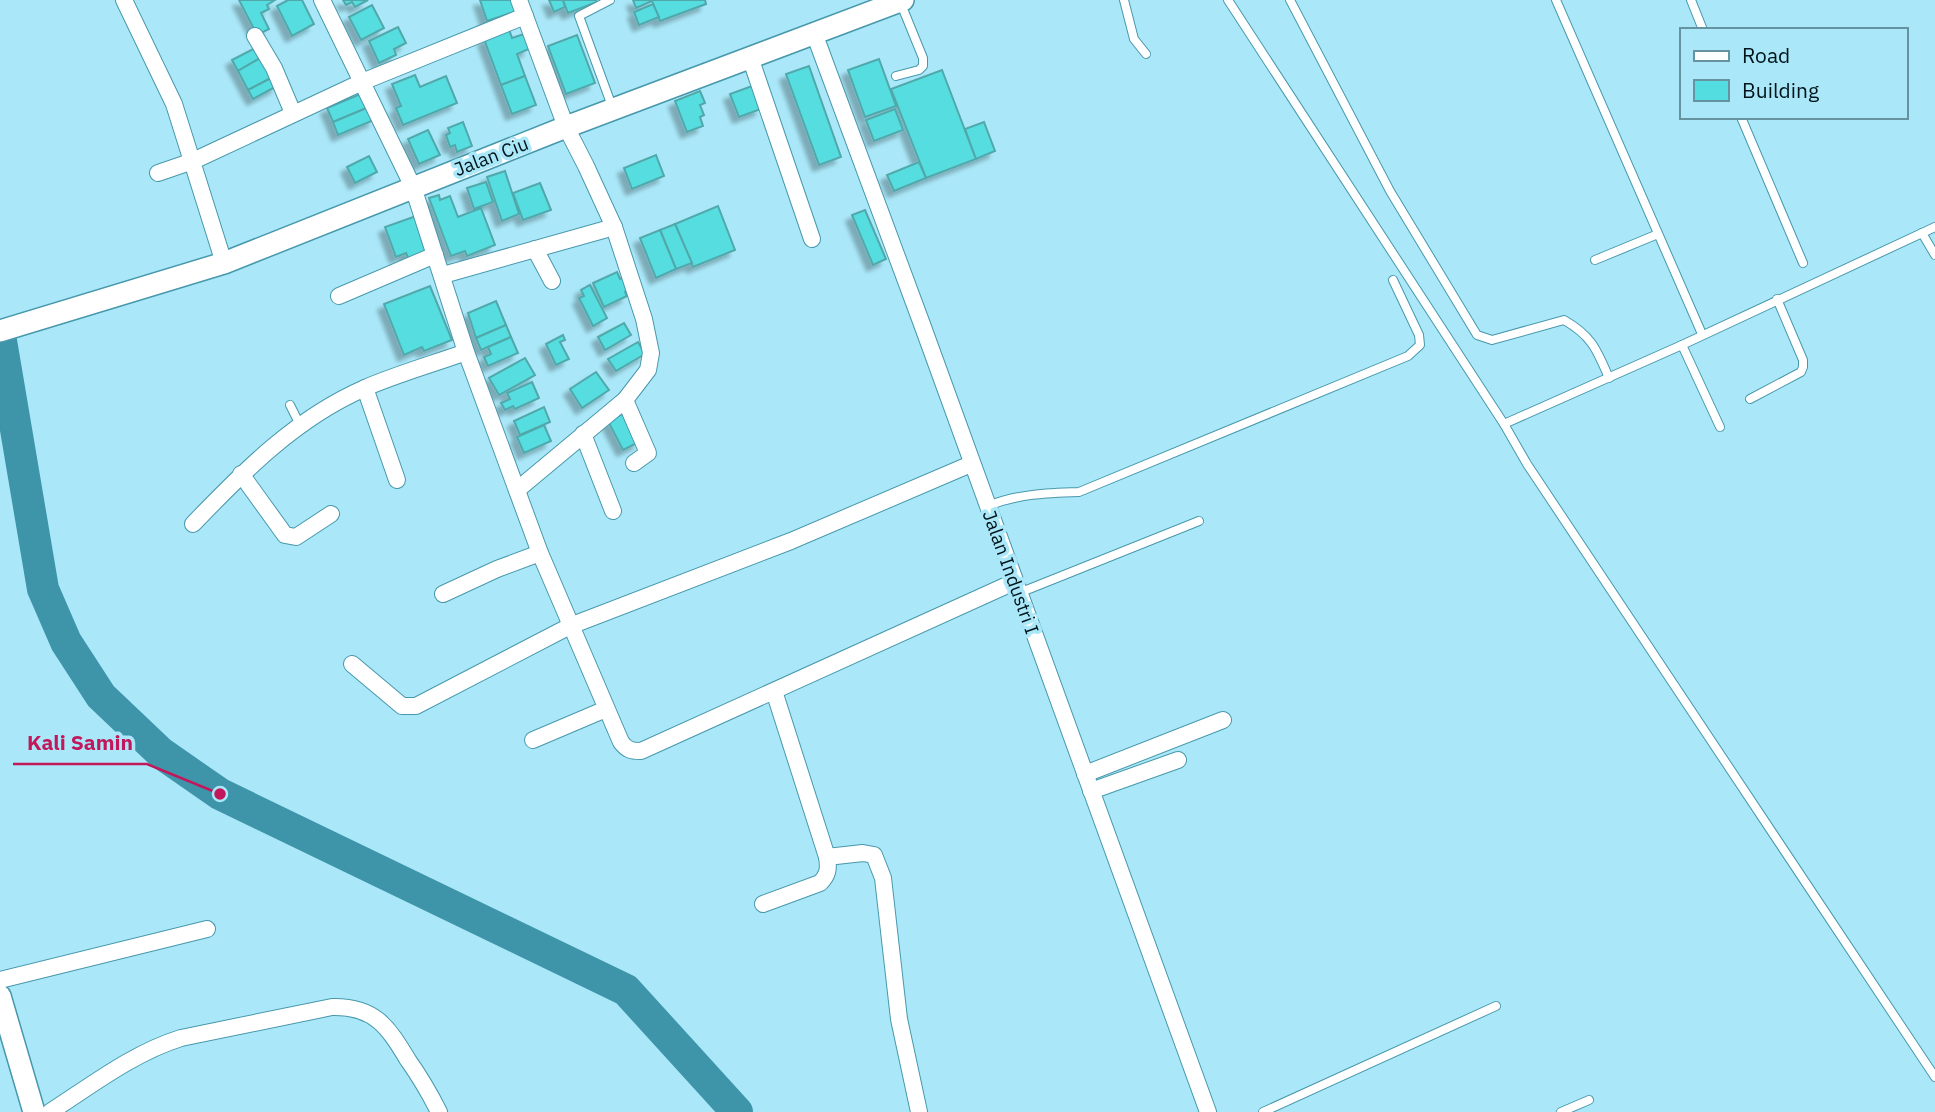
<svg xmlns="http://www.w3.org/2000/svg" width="1935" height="1112" viewBox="0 0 1935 1112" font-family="'IBM Plex Sans',sans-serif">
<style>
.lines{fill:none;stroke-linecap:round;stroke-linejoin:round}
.river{stroke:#3e95aa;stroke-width:32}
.building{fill:#54dde0;stroke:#51a8aa;stroke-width:2;filter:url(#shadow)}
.service-casing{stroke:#4798ac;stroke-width:10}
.minor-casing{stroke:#4798ac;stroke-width:18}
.tertiary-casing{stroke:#4798ac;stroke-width:24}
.service{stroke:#fff;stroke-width:8}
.minor{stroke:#fff;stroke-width:16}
.tertiary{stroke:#fff;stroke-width:21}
.labels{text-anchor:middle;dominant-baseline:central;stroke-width:7;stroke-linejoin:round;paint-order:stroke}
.street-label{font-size:19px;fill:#00141a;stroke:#aae8f9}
.leader{fill:none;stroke:#c2185b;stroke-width:2.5}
.callout-dot{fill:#c2185b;stroke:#aae8f9;stroke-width:2.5}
.callout-label{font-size:21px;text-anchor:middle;font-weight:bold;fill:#c2185b;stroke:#aae8f9;stroke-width:7;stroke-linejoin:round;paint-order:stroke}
</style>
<defs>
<filter id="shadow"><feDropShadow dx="-6" dy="6" stdDeviation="2" flood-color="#0004"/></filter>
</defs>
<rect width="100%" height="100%" fill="#aae8f9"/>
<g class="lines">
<!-- river -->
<polyline class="river" points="0,335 43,589 66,642 101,696 161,753 220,794 626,990 737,1112"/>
</g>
<!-- building -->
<g class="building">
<polygon points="239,0 275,0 267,5 269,9 261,13 269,29 257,35"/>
<polygon points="288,0 302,0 314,24 292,36 277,6"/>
<polygon points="343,0 368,0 355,7 352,2 346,5"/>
<polygon points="480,0 513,0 517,11 487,21"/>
<polygon points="549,0 563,0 565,7 554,12"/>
<polygon points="563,0 596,0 597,2 568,13"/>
<polygon points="633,0 705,0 706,4 660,21 652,1 636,8"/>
<polygon points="653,4 659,17 639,25 634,12"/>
<polygon points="372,5 384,28 361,40 349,17"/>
<polygon points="398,27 406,43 394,49 396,55 379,63 369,41"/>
<polygon points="509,29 512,38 524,34 529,49 517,54 525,76 501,85 484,39"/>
<polygon points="577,35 595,83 566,94 548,46"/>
<polygon points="257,47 262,57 238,71 232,60"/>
<polygon points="262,57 273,77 248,90 238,71"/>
<polygon points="879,59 896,106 865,117 848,70"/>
<polygon points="809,66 841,157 819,165 786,74"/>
<polygon points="942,70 976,159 926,178 891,89"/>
<polygon points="415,75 420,87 446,76 457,103 403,125 396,108 401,106 392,84"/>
<polygon points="525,76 536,105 512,114 501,85"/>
<polygon points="273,77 277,86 253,99 248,90"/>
<polygon points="752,86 761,109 739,117 730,94"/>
<polygon points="700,91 705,103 700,105 704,115 700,117 703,126 687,132 675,101"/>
<polygon points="363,93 369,107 333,122 327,108"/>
<polygon points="369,107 374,120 338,135 333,122"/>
<polygon points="895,109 903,130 874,141 866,120"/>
<polygon points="463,122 472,146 457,152 455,145 450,147 446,135 450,133 448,128"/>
<polygon points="984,122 995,151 976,159 965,129"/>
<polygon points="428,130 440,155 419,164 408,139"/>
<polygon points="656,155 664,176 632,189 624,168"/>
<polygon points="369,156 377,172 355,183 347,167"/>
<polygon points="919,162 926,178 894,191 887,175"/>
<polygon points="505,171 519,214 502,221 487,177"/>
<polygon points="486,182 493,202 474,209 467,188"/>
<polygon points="540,183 551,210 523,220 513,193"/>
<polygon points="439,195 440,200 450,196 458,217 481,208 495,245 467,256 465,251 451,256 429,198"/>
<polygon points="718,206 735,250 693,267 675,224"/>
<polygon points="865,210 886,259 873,265 852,215"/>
<polygon points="416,216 430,254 410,262 406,253 396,257 385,227"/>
<polygon points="675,224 692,263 676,269 660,230"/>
<polygon points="660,230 676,269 656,278 640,238"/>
<polygon points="617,272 620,279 626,276 632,288 625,292 627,296 604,307 593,283"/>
<polygon points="590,285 607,318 593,326 579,298 584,296 581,290"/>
<polygon points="430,286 452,340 424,351 422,347 404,355 384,304"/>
<polygon points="496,301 506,325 476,338 468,313"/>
<polygon points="624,323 631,335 605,350 598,337"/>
<polygon points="506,325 511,337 481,350 476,338"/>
<polygon points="563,335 565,340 560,342 569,359 556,365 546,344"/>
<polygon points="511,337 518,353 488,366 484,357 491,354 488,347"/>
<polygon points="638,342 645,354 616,371 608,359"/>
<polygon points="525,358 535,375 499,395 489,378"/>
<polygon points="596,372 609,390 582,408 570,389"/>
<polygon points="532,382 539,398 515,409 513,406 505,410 501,403 510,399 507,393"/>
<polygon points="544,407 550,422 520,435 514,421"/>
<polygon points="624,413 639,442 623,450 608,421"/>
<polygon points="544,425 551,441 524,453 517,437"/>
</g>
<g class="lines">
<!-- service casing -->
<g class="service-casing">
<g id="service">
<polyline points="610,0 579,16 613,109"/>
<polyline points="1124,0 1134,39 1146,54"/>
<polyline points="1228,0 1504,424 1527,464 1935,1077"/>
<path d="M1290,0L1390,191L1477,335L1492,340L1564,320C1592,336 1597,350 1609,378"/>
<polyline points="1556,0 1702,334"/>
<polyline points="1691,0 1703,30"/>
<polyline points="896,76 919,70 923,66 923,58 901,4"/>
<polyline points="1741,117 1803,263"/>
<polyline points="1922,233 1935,255"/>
<polyline points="1595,260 1658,234"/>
<polyline points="1682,345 1720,427"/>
<polyline points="1750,399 1801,372 1803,367 1803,360 1777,299"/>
<polyline points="290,405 300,425"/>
<polyline points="1504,424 1682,345 1935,227"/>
<path d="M988,506C1017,494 1047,493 1079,492L1408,356L1420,345L1419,335L1393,280"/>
<polyline points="1019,593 1199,521"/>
<polyline points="1263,1112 1496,1006"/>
<polyline points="1561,1112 1589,1100"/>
</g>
</g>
<!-- minor casing -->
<g class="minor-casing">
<g id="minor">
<polyline points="124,0 174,104 224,263"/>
<path d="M322,0L413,187L466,352L540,553L621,742C627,750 631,751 641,751L1014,582"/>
<polyline points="814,33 923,327 1208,1112"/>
<polyline points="255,36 274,68 293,113"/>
<polyline points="750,57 812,239"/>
<polyline points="158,173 193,161 362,82 525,16"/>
<polyline points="535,249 552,281"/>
<polyline points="443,275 614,227"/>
<polyline points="339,296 435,255"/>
<polyline points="365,388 397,480"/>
<polyline points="625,400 648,453 634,463"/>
<polyline points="583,434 613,511"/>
<polyline points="241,474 285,535 296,537 331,514"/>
<polyline points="517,490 625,400 648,370 651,353 644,319 614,227 586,166 566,127 519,0"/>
<path d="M193,524C244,471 296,418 365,388C397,374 433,364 466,352"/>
<polyline points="443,594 497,569 540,553"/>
<polyline points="352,664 402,706 416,706 570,626 791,541 971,464"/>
<polyline points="774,691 827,857 863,853 874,855 883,878 899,1019 919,1112"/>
<polyline points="533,740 606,709"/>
<polyline points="1085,774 1223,720"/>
<polyline points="1091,791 1178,760"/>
<path d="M763,904L820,883C828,875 829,869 827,857"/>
<polyline points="0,980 207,929"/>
<path d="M50,1112C92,1085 133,1053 181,1038L332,1007C375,1006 388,1027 408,1060C420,1077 430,1094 439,1112"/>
</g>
</g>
<!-- tertiary casing -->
<g class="tertiary-casing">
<g id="tertiary">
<polyline points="0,331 224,263 566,127 903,0"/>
<polyline points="0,996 34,1112"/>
</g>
</g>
<!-- service -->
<use href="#service" class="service"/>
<!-- minor -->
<use href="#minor" class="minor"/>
<!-- tertiary -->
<use href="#tertiary" class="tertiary"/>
</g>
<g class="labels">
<!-- street labels -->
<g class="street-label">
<text transform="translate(491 156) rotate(-21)">Jalan Ciu</text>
<text transform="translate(1011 572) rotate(70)">Jalan Industri I</text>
</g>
</g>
<!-- callouts -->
<path class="leader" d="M220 794L147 764H13"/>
<circle class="callout-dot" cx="220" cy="794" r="7"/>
<g class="callout-label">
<text x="80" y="750">Kali Samin</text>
</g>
<!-- legend -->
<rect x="1680" y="28" width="228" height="91" fill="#aae8f9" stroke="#6693a0" stroke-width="2"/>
<rect x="1694" y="51" width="35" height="10" fill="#ffffff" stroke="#6693a0" stroke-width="2"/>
<text x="1742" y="63" font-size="21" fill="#00141a">Road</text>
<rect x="1694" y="80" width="35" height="21" fill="#54dde0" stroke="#6693a0" stroke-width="2"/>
<text x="1742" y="98" font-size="21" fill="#00141a">Building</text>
</svg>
